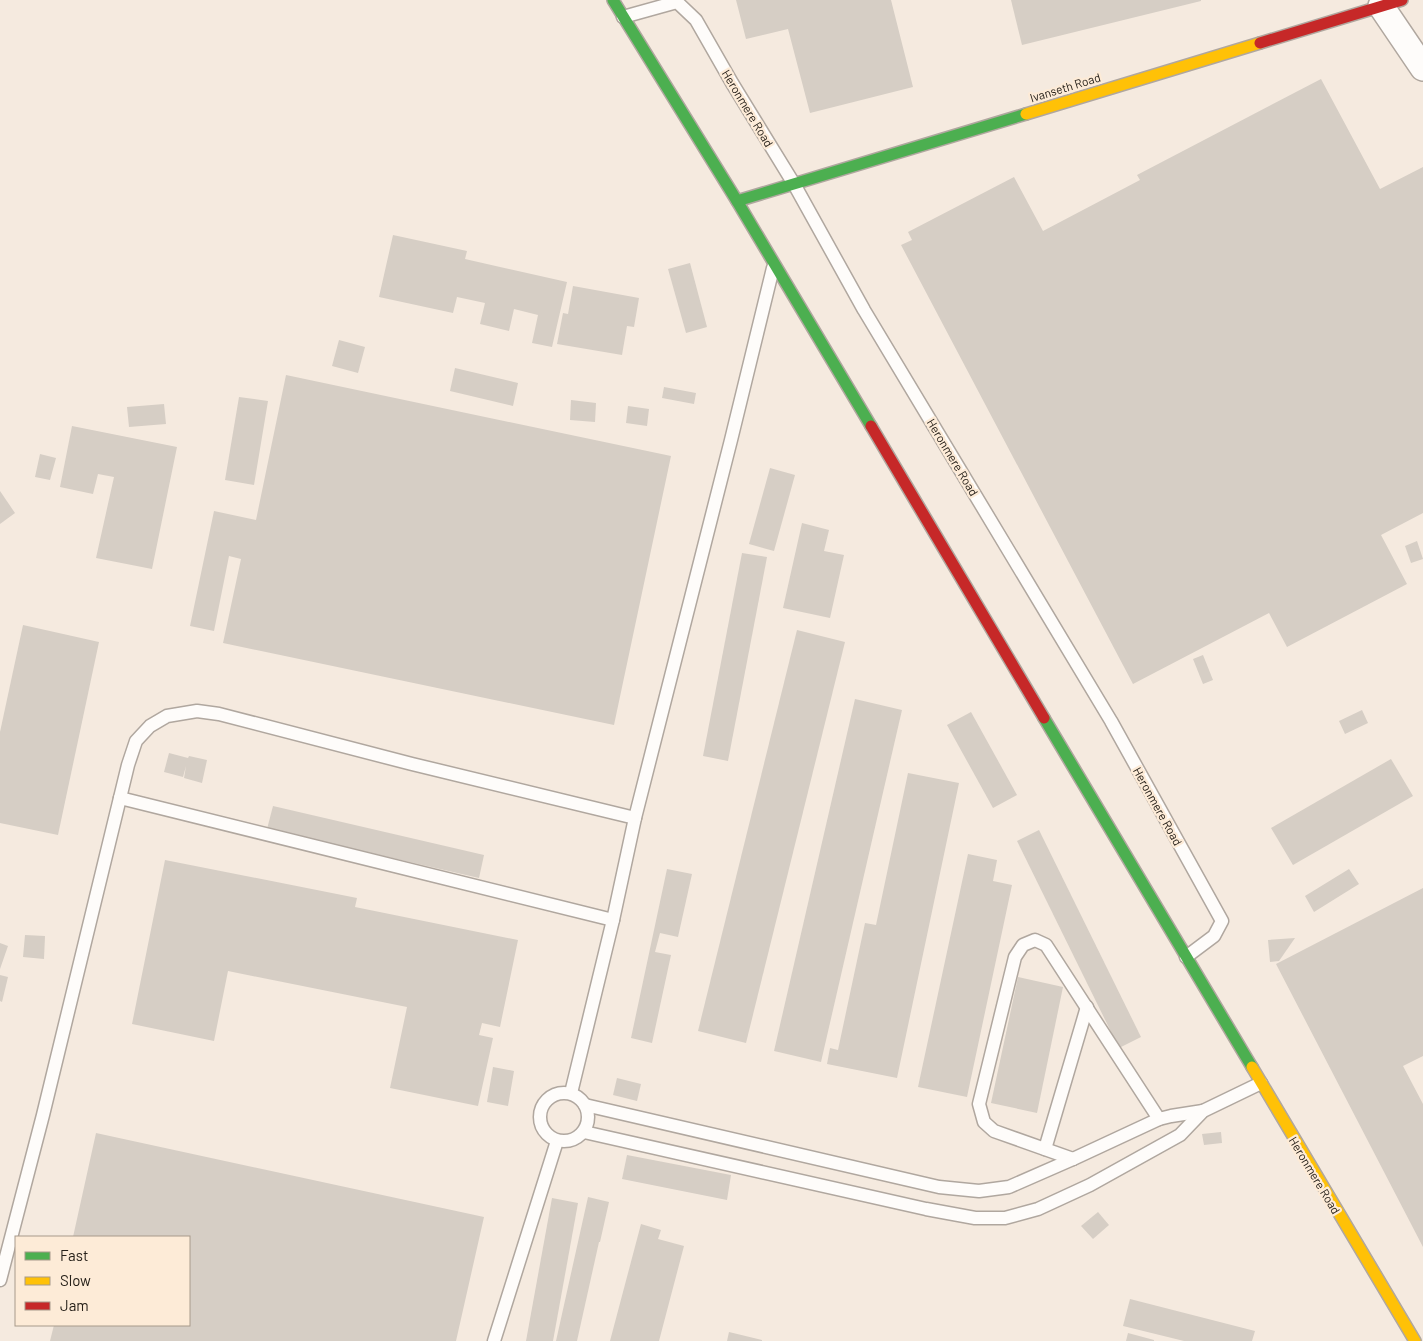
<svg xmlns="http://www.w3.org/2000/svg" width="1423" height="1341" viewBox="0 0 1423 1341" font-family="Barlow,sans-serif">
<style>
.building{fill:#d6cec5}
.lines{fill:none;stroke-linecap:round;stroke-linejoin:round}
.lane-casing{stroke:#b0a79f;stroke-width:15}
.street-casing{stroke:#b0a79f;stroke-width:28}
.fast-casing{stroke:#b0a79f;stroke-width:14}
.slow-casing{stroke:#b0a79f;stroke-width:14}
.jam-casing{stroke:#b0a79f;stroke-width:14}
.lane{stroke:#fefcfa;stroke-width:12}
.street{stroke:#fefcfa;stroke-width:25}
.fast{stroke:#4caf50;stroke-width:11}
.slow{stroke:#ffc107;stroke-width:11}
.jam{stroke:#c62828;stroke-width:11}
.labels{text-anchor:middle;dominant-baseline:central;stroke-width:4.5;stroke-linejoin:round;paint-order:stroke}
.street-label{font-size:12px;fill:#262019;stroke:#fdebd7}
</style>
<rect width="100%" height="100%" fill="#f5eadf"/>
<!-- building -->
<g class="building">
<polygon points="736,0 891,0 913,87 810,113 788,29 746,39"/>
<polygon points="1011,0 1201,0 1201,1 1022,45"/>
<polygon points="1321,79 1380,189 1423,167 1423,513 1381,535 1407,584 1287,647 1269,613 1133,684 901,245 912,240 908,232 1014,177 1043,231 1140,180 1137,175"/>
<polygon points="393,235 467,251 465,259 567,282 552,347 532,343 538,315 514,309 509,331 480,324 485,303 457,297 453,313 379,297"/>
<polygon points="690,263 707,327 686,333 668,269"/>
<polygon points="573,286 639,298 634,327 627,326 622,355 557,344 563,313 568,314"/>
<polygon points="339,340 365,347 358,373 332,366"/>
<polygon points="455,368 518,383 513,406 450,391"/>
<polygon points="286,375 671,456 614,725 223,643 241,559 229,556 214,631 190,626 214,511 256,520"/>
<polygon points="664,387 696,393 694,404 662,398"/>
<polygon points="239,397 268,401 254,485 225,480"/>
<polygon points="571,400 596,403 595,422 570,420"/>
<polygon points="164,404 166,424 129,427 127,407"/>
<polygon points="628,406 649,409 647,426 626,423"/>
<polygon points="72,426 177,447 152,569 96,558 114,477 98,474 93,494 60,487"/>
<polygon points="40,454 56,458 50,480 35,477"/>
<polygon points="770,468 795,475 774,551 749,544"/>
<polygon points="0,491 15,513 0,524"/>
<polygon points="802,523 829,530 824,551 844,555 830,618 783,608"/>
<polygon points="1417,541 1423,559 1411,563 1405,546"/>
<polygon points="742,553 767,557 728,761 703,756"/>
<polygon points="23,625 99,642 58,835 0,823 0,732"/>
<polygon points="797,630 845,642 746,1043 698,1031"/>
<polygon points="1203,655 1213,680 1203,684 1193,659"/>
<polygon points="855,699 902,710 821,1062 774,1051"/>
<polygon points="1362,710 1368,723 1345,734 1339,721"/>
<polygon points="971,712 1017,795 993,808 947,725"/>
<polygon points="169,753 188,758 189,756 207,760 202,783 184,778 186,766 183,777 164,772"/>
<polygon points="1391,759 1413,796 1293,865 1271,828"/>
<polygon points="908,773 959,783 897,1078 827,1064 830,1048 838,1050 865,923 876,925"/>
<polygon points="273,806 484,855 479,878 267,829"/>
<polygon points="1039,830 1141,1037 1119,1048 1017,841"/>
<polygon points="968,854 997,860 993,881 1012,885 967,1097 918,1087"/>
<polygon points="165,860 357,898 355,907 518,940 500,1027 482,1023 479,1035 493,1038 478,1106 390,1088 407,1007 228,971 214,1041 132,1024"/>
<polygon points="667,869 692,874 678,937 660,933 655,952 671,955 652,1043 631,1038"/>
<polygon points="1349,869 1359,884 1314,912 1305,896"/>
<polygon points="1423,888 1423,1056 1403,1066 1423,1104 1423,1247 1276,964"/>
<polygon points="25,935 45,936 44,959 23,957"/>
<polygon points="1295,938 1279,961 1270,962 1268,940"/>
<polygon points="0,943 8,946 0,969"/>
<polygon points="0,975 8,977 2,1002 0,1001"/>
<polygon points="1018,977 1063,987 1037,1113 991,1103"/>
<polygon points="493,1067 514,1071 508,1106 487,1102"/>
<polygon points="617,1078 641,1084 637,1101 613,1095"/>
<polygon points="1221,1132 1222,1143 1204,1145 1202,1134"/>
<polygon points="96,1133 484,1217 456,1341 50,1341 54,1325 189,1325 189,1237 73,1237"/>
<polygon points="627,1155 731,1175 727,1200 622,1179"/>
<polygon points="588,1197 609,1202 600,1242 599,1242 577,1341 556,1341"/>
<polygon points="552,1198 578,1203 553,1341 526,1341"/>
<polygon points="1098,1212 1109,1225 1093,1239 1081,1226"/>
<polygon points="641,1224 661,1230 658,1239 684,1246 659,1341 610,1341"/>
<polygon points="1130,1299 1255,1331 1252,1341 1184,1341 1123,1326"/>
<polygon points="729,1332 762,1340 762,1341 727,1341"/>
<polygon points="1128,1333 1154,1340 1154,1341 1126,1341"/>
</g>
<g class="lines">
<!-- lane casing -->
<g class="lane-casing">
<g id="lane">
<polyline points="623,17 677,2 696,20 732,83 794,184 864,310 1111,721 1222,921 1214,936 1186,957"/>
<polyline points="120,798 613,920"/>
<circle cx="564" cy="1117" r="24"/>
<polyline points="571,1093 613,920 635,818 731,440 773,268"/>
<polyline points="585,1105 939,1187 979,1191 1009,1187 1073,1159 1159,1119 1171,1116 1203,1111"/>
<polyline points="584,1132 926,1209 975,1218 1005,1218 1038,1209 1090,1185 1180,1135 1203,1111 1261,1083"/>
<polyline points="1045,1149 1087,1007"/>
<polyline points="1073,1159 994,1131 984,1122 979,1104 1015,957 1023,945 1035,940 1046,945 1159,1119"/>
<polyline points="0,1280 43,1115 128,765 136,741 150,726 167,716 197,711 219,714 412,764 635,818"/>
<polyline points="494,1341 557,1141"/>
</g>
</g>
<!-- street casing -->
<g class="street-casing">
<polyline id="street" points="1381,6 1423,68"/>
</g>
<!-- fast casing -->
<g class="fast-casing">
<g id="fast">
<polyline points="613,0 737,201 871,426"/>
<polyline points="737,201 1026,114"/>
<polyline points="1044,718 1252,1067"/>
</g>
</g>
<!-- slow casing -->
<g class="slow-casing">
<g id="slow">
<polyline points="1026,114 1260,43"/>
<polyline points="1252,1067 1415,1341"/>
</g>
</g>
<!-- jam casing -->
<g class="jam-casing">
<g id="jam">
<polyline points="1260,43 1402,0"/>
<polyline points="871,426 1044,718"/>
</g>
</g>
<!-- lane -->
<use href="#lane" class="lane"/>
<!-- street -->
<use href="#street" class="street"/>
<!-- fast -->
<use href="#fast" class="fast"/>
<!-- slow -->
<use href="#slow" class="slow"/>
<!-- jam -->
<use href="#jam" class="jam"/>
</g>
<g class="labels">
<!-- street labels -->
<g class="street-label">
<text transform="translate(1065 87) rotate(-17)">Ivanseth Road</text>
<text transform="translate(748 108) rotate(59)">Heronmere Road</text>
<text transform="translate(953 457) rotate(59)">Heronmere Road</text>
<text transform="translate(1158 806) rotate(61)">Heronmere Road</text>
<text transform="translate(1315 1175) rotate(59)">Heronmere Road</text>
</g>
</g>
<!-- legend -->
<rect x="15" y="1236" width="175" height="90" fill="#fdebd7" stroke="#a79a8b"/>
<rect x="25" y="1252" width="25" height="8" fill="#4caf50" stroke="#a79a8b"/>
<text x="60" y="1261" font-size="15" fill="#262019">Fast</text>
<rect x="25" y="1277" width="25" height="8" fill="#ffc107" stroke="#a79a8b"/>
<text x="60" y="1286" font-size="15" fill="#262019">Slow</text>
<rect x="25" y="1302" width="25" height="8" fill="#c62828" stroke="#a79a8b"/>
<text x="60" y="1311" font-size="15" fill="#262019">Jam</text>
</svg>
